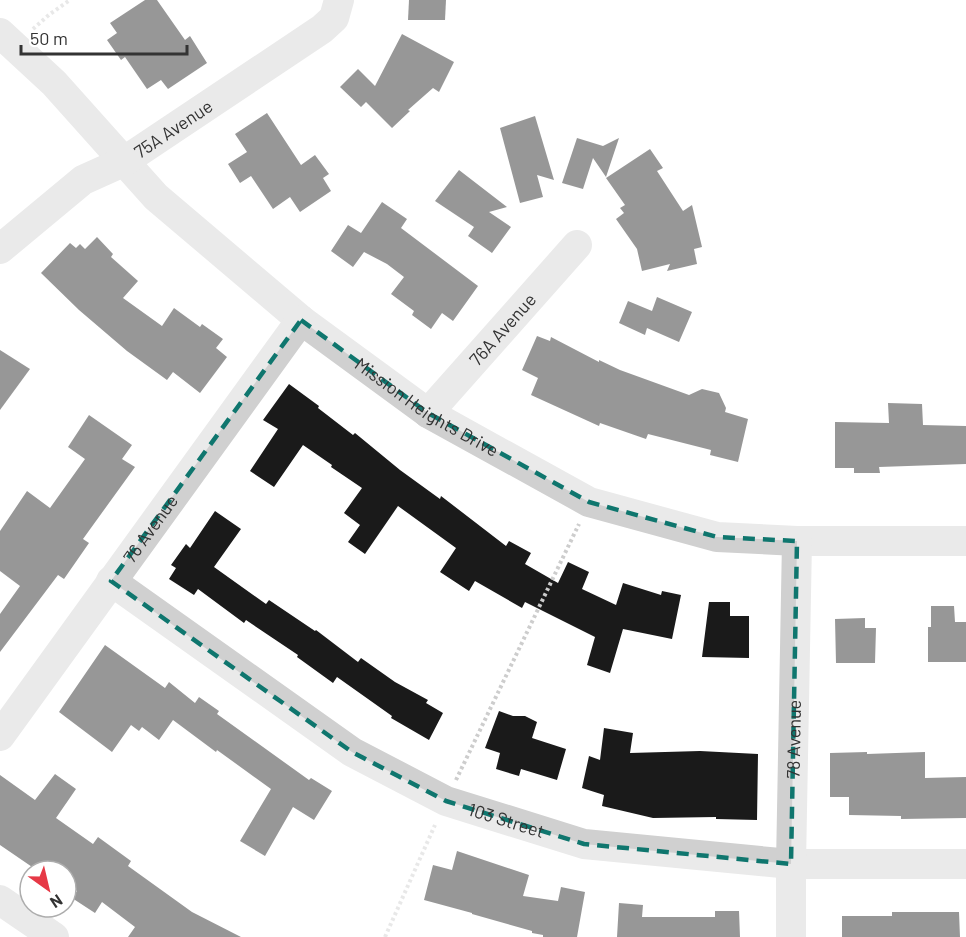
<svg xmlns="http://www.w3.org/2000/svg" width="966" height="937" viewBox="0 0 966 937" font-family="Barlow,sans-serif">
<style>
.building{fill:#1a1a1a}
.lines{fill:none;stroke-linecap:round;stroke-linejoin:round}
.path{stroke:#cdcdcd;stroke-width:4;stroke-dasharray:3 3;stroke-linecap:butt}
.minor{stroke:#d0d0d0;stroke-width:30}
.marked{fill:none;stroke:#0f766e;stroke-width:4.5;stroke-dasharray:12 8;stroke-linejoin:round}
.labels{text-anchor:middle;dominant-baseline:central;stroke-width:6;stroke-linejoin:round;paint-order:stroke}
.street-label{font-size:18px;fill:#333;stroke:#fff}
</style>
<rect width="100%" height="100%" fill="#fff"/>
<!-- building -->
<g class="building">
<polygon points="145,0 157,0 185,40 190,36 207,63 168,89 161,80 147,89 125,57 121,60 107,40 117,33 110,23"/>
<polygon points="409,0 446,0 445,20 408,20"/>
<polygon points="402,34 454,62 439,92 433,88 408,110 410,111 392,128 366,102 361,107 340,87 358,69 375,86"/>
<polygon points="267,113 301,165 315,155 329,174 323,178 331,191 300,212 290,197 273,209 251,176 240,183 228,164 247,152 235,134"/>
<polygon points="535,116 554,180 537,175 543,197 520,203 500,128"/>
<polygon points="577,138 603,146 619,138 606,177 593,158 583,189 562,183"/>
<polygon points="650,149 663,168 657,171 683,211 692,205 702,247 694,249 697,264 667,271 670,264 642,271 637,249 616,219 624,213 620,208 625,205 606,178"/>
<polygon points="459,170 507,207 489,212 511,227 492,253 468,236 474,227 435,201"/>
<polygon points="382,202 407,219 401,228 478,286 453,321 442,313 431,329 412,315 414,311 391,294 404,277 387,264 364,252 353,267 331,251 348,225 361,233"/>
<polygon points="97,237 113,254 111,257 138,281 123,298 162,326 174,308 200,327 202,324 223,339 216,348 227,357 200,393 173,372 167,380 127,351 79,310 41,273 70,243 76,248 80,244 85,249"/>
<polygon points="657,297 692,312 679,342 647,328 645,335 619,323 628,301 652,311"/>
<polygon points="537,336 550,341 551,337 599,362 599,360 620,370 689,395 702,389 719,393 726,408 725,412 748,419 738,462 710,455 711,450 648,434 646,439 600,423 599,426 531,395 538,378 522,370"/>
<polygon points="0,350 30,369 0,410"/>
<polygon points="289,384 319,406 318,408 353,435 355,433 400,470 440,499 441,496 506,546 509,541 531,553 525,564 558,583 568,562 589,572 582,589 616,605 623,583 661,595 662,591 681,595 672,639 623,629 610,673 587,665 595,637 525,602 522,608 475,581 469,591 440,572 456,548 398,506 365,554 348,542 360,525 344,513 362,488 331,467 332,465 303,445 274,487 250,471 278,429 263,420"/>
<polygon points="888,403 922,404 923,425 966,426 966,464 879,467 880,473 854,473 854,468 835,468 835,422 889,423"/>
<polygon points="89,415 132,445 122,459 135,467 83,539 89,543 64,579 58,575 0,652 0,614 20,586 0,571 0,531 27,491 50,508 85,459 68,447"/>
<polygon points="215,511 241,529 214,567 266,604 269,600 315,631 316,630 358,662 361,658 395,682 428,700 426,703 443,713 429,740 391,718 392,716 337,677 333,683 297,657 298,655 246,620 244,623 198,589 194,595 169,579 176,568 171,565 186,544 190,548"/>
<polygon points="709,602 730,602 730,616 749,616 749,658 702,657"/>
<polygon points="931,606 954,606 955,622 966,622 966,662 928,662 928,627 931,627"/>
<polygon points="865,618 865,628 876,628 875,663 836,663 835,619"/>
<polygon points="105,645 165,688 169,682 195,703 199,697 219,711 217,714 309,780 311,778 332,791 314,820 293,807 265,856 240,841 271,789 217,750 216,752 173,720 159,740 142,727 139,731 131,725 112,752 59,712"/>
<polygon points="499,711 513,716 525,716 537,722 532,738 566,749 557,780 521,769 519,776 496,769 500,753 485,748"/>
<polygon points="604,728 633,733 630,753 700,751 758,754 757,820 716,819 716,817 653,818 602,806 604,795 582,788 589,756 600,760"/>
<polygon points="867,752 867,754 925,752 925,778 966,777 966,818 901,819 901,816 849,815 849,797 830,797 830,753"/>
<polygon points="55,774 76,789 56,818 93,844 98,837 131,861 128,866 192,912 241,937 128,937 135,927 102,902 95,913 72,898 77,891 66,883 66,871 38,871 0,845 0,775 35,800"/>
<polygon points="457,851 529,875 523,896 558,901 561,887 585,892 577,937 543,937 543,935 532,933 532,931 472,914 472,913 424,900 433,865 452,870"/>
<polygon points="619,903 643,905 642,917 715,917 715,911 739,911 740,937 617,937"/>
<polygon points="892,912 959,912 960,937 842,937 842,916 892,916"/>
</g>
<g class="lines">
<!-- path -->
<g class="path">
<polyline points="33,29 50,14 70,0"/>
<polyline points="456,780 579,524"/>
<polyline points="385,937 435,825"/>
</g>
<!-- minor -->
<g class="minor">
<path id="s1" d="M0,33L54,83L156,197L301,320L428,413L589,502L717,537L797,541H966"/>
<path id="s2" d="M0,249L83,180L123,162L322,29L334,18L339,0"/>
<path id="s3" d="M428,413L577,245"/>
<path id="s4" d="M111,581L352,752L446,801L584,844L791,864H966"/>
<path id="s5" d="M0,736L301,320"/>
<polyline points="0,900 54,937"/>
<path id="s6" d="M791,937V864L797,541"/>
</g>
</g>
<!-- marked area -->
<path d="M0 0H966V937H0ZM301,320L428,413L589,502L717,537L797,541L791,864L584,844L446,801L352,752L111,581Z" fill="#fff" fill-opacity=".55" fill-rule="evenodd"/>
<path class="marked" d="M301,320L428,413L589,502L717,537L797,541L791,864L584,844L446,801L352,752L111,581Z"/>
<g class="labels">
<!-- street labels -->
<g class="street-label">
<text stroke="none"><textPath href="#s2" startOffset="212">75A Avenue</textPath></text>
<text stroke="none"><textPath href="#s3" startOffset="112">76A Avenue</textPath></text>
<text stroke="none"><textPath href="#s1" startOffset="570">Mission Heights Drive</textPath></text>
<text stroke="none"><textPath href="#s5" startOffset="256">76 Avenue</textPath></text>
<text stroke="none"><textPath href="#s6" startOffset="198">78 Avenue</textPath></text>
<text stroke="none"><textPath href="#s4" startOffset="465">103 Street</textPath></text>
</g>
</g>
<!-- north arrow -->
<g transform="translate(48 889) rotate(146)"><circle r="28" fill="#ffffff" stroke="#adadad" stroke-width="1.5"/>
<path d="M0-4.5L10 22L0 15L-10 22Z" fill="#e63946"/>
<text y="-9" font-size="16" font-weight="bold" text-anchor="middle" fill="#333333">N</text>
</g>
<!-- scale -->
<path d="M21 45v9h166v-9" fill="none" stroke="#333333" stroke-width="3"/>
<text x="30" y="45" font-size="18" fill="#333333" stroke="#ffffff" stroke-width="4.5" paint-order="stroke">50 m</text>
</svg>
